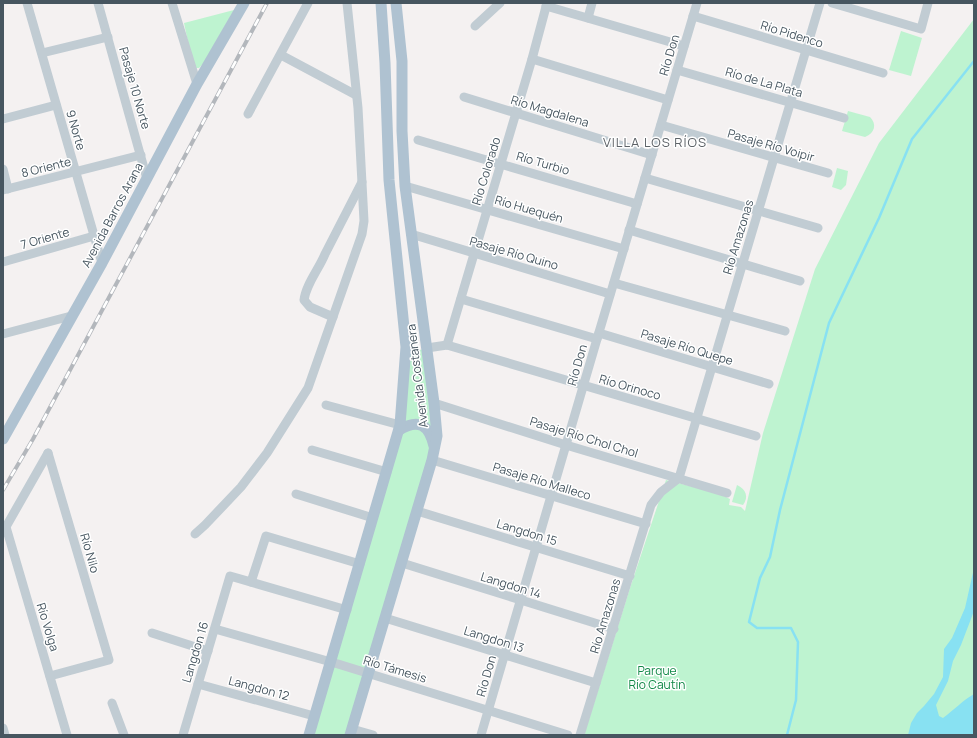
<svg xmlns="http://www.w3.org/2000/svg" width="977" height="738" viewBox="0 0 977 738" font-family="Manrope,sans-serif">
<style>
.green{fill:#bef3d0}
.water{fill:#88e1f2}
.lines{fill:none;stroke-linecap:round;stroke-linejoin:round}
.stream{stroke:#88e1f2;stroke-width:2.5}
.minor{stroke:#c1ccd3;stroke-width:9}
.major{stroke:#afc2d1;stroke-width:11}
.rail-casing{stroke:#b3b7bc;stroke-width:4}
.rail{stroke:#fff;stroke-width:2.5;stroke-dasharray:8;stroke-linecap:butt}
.labels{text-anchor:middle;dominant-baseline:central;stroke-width:3;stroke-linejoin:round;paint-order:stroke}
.street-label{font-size:12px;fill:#475660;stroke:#fff}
.park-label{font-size:12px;fill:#118847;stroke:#fff}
.neighbourhood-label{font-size:13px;letter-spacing:1px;fill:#5d6267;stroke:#fff}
</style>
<rect width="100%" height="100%" fill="#f4f1f1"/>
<!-- green -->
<g class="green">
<polygon points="234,10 203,64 199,68 195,68 193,66 184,23"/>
<polygon points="974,19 974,735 584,735 630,588 666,480 717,493 730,499 729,505 741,507 745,511 763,433 815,269 879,143"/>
<polygon points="901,31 922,38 911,76 889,70"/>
<path d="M848,111L870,117C877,124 875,133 865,137L842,131Z"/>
<polygon points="837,168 848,171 846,185 841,190 832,187"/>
<polygon points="408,349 425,350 435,436 348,735 311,735 402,425"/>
<path d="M737,485C746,489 749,497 743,505L732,502Z"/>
</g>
<!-- water -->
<path class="water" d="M974,568V611L961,645L953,661L948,681L936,705L939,716L943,718C954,710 962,701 974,694V735H908L911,723L917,713L924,706L934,694L943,677L944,649L952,638L965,608Z"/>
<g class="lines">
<!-- stream -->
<polyline class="stream" points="787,735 796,700 798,642 791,628 757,628 749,622 760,578 770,557 780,510 829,323 879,218 912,139 974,61"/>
<!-- minor -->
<g class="minor">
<polyline points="27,3 102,263"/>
<polyline points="98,3 147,179"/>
<polyline points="172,3 197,84"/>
<polyline points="832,3 921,29 928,3"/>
<polyline points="546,6 684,46"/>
<polyline points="693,16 883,73"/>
<polyline points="588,18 592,3"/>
<polyline points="475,26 500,3"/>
<polyline points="42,53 108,37"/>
<polyline points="281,55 356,95"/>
<polyline points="532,59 668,100"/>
<polyline points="677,70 844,118"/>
<polyline points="464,97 652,155"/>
<polyline points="248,114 308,3"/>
<polyline points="3,119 56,105"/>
<polyline points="661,125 828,173"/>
<polyline points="418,140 637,204"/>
<polyline points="3,169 8,189"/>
<polyline points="645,178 818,228"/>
<polyline points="405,186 624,249"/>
<polyline points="3,190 141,155"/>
<polyline points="629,230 800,281"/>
<polyline points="411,234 610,294"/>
<polyline points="3,262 94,236"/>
<polyline points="614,283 785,331"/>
<polyline points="461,299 597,339"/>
<path d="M333,317L310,307L304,300C306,284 319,269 325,254L362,182"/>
<polyline points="599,333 769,384"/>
<polyline points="3,334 71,316"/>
<polyline points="447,345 532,59 547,3"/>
<polyline points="427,348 447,345 756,436"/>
<polyline points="434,403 566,445 727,493"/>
<polyline points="326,405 400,425"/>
<polyline points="312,450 387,472"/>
<polyline points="48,453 109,660 50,676"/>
<polyline points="432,460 646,524"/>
<polyline points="296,494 373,518"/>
<polyline points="417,511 630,576"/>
<polyline points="6,527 67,735"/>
<polyline points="3,532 48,453"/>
<polyline points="195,534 205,525 241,487 267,453 308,388 362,234 364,221 358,108 347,3"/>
<polyline points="402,563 614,629"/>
<polyline points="251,582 266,536 360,564"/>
<polyline points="385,618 596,683"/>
<polyline points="215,629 338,664 568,735"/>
<polyline points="152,633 208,651"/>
<polyline points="198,684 314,716"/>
<polyline points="112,703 124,735"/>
<polyline points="3,728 5,735"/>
<polyline points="352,729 373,735"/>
<polyline points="183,735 230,576 347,610"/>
<polyline points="481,735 597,339 697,3"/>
<polyline points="580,735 651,505 661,492 679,478 820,3"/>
</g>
<!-- major -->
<g class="major">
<path d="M399,430C419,418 429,425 434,446"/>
<polyline points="3,439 102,263 197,84 244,3"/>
<polyline points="309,735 400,425 406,347 389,180 385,63 381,3"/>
<polyline points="350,735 432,460 437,436 434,403 405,186 402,131 402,61 396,3"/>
</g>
<!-- rail casing -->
<g class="rail-casing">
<polyline id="rail" points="3,490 33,439 267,3"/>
</g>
<!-- rail -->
<use href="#rail" class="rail"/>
</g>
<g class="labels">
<!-- street labels -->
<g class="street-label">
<text transform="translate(792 34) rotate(17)">Río Pidenco</text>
<text transform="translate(669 55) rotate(-73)">Río Don</text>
<text transform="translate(764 82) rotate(16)">Río de La Plata</text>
<text transform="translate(135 88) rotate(74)">Pasaje 10 Norte</text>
<text transform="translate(550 111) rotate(17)">Río Magdalena</text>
<text transform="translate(76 130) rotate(74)">9 Norte</text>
<text transform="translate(771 145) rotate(16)">Pasaje Río Voipir</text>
<text transform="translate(543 163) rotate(16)">Río Turbio</text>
<text transform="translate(46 167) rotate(-14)">8 Oriente</text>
<text transform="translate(486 171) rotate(-73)">Río Colorado</text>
<text transform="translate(529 209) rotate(16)">Río Huequén</text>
<text transform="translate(112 215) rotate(-62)">Avenida Barros Arana</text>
<text transform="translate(738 237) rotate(-73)">Río Amazonas</text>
<text transform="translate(45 238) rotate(-16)">7 Oriente</text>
<text transform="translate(514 253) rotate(16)">Pasaje Río Quino</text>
<text transform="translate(687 347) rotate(17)">Pasaje Río Quepe</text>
<text transform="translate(577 365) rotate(-74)">Río Don</text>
<text transform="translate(417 376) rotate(-97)">Avenida Costanera</text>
<text transform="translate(630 387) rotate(16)">Río Orinoco</text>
<text transform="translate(584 437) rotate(17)">Pasaje Río Chol Chol</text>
<text transform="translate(542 481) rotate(17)">Pasaje Río Malleco</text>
<text transform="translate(527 532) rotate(17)">Langdon 15</text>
<text transform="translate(90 553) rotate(74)">Río Nilo</text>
<text transform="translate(511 585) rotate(17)">Langdon 14</text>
<text transform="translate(605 616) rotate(-73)">Río Amazonas</text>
<text transform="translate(48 627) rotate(73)">Río Volga</text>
<text transform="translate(494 639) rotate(17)">Langdon 13</text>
<text transform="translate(195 652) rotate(-73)">Langdon 16</text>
<text transform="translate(395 669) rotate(17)">Río Támesis</text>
<text transform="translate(486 676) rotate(-74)">Río Don</text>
<text transform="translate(259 688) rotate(15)">Langdon 12</text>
</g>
<!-- park labels -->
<g class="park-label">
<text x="657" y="670">Parque<tspan x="657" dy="14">Río Cautín</tspan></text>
</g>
<!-- neighbourhood labels -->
<g class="neighbourhood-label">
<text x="655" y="142">VILLA LOS RÍOS</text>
</g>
</g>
<!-- border -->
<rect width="977" height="738" fill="none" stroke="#475660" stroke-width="8"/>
</svg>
